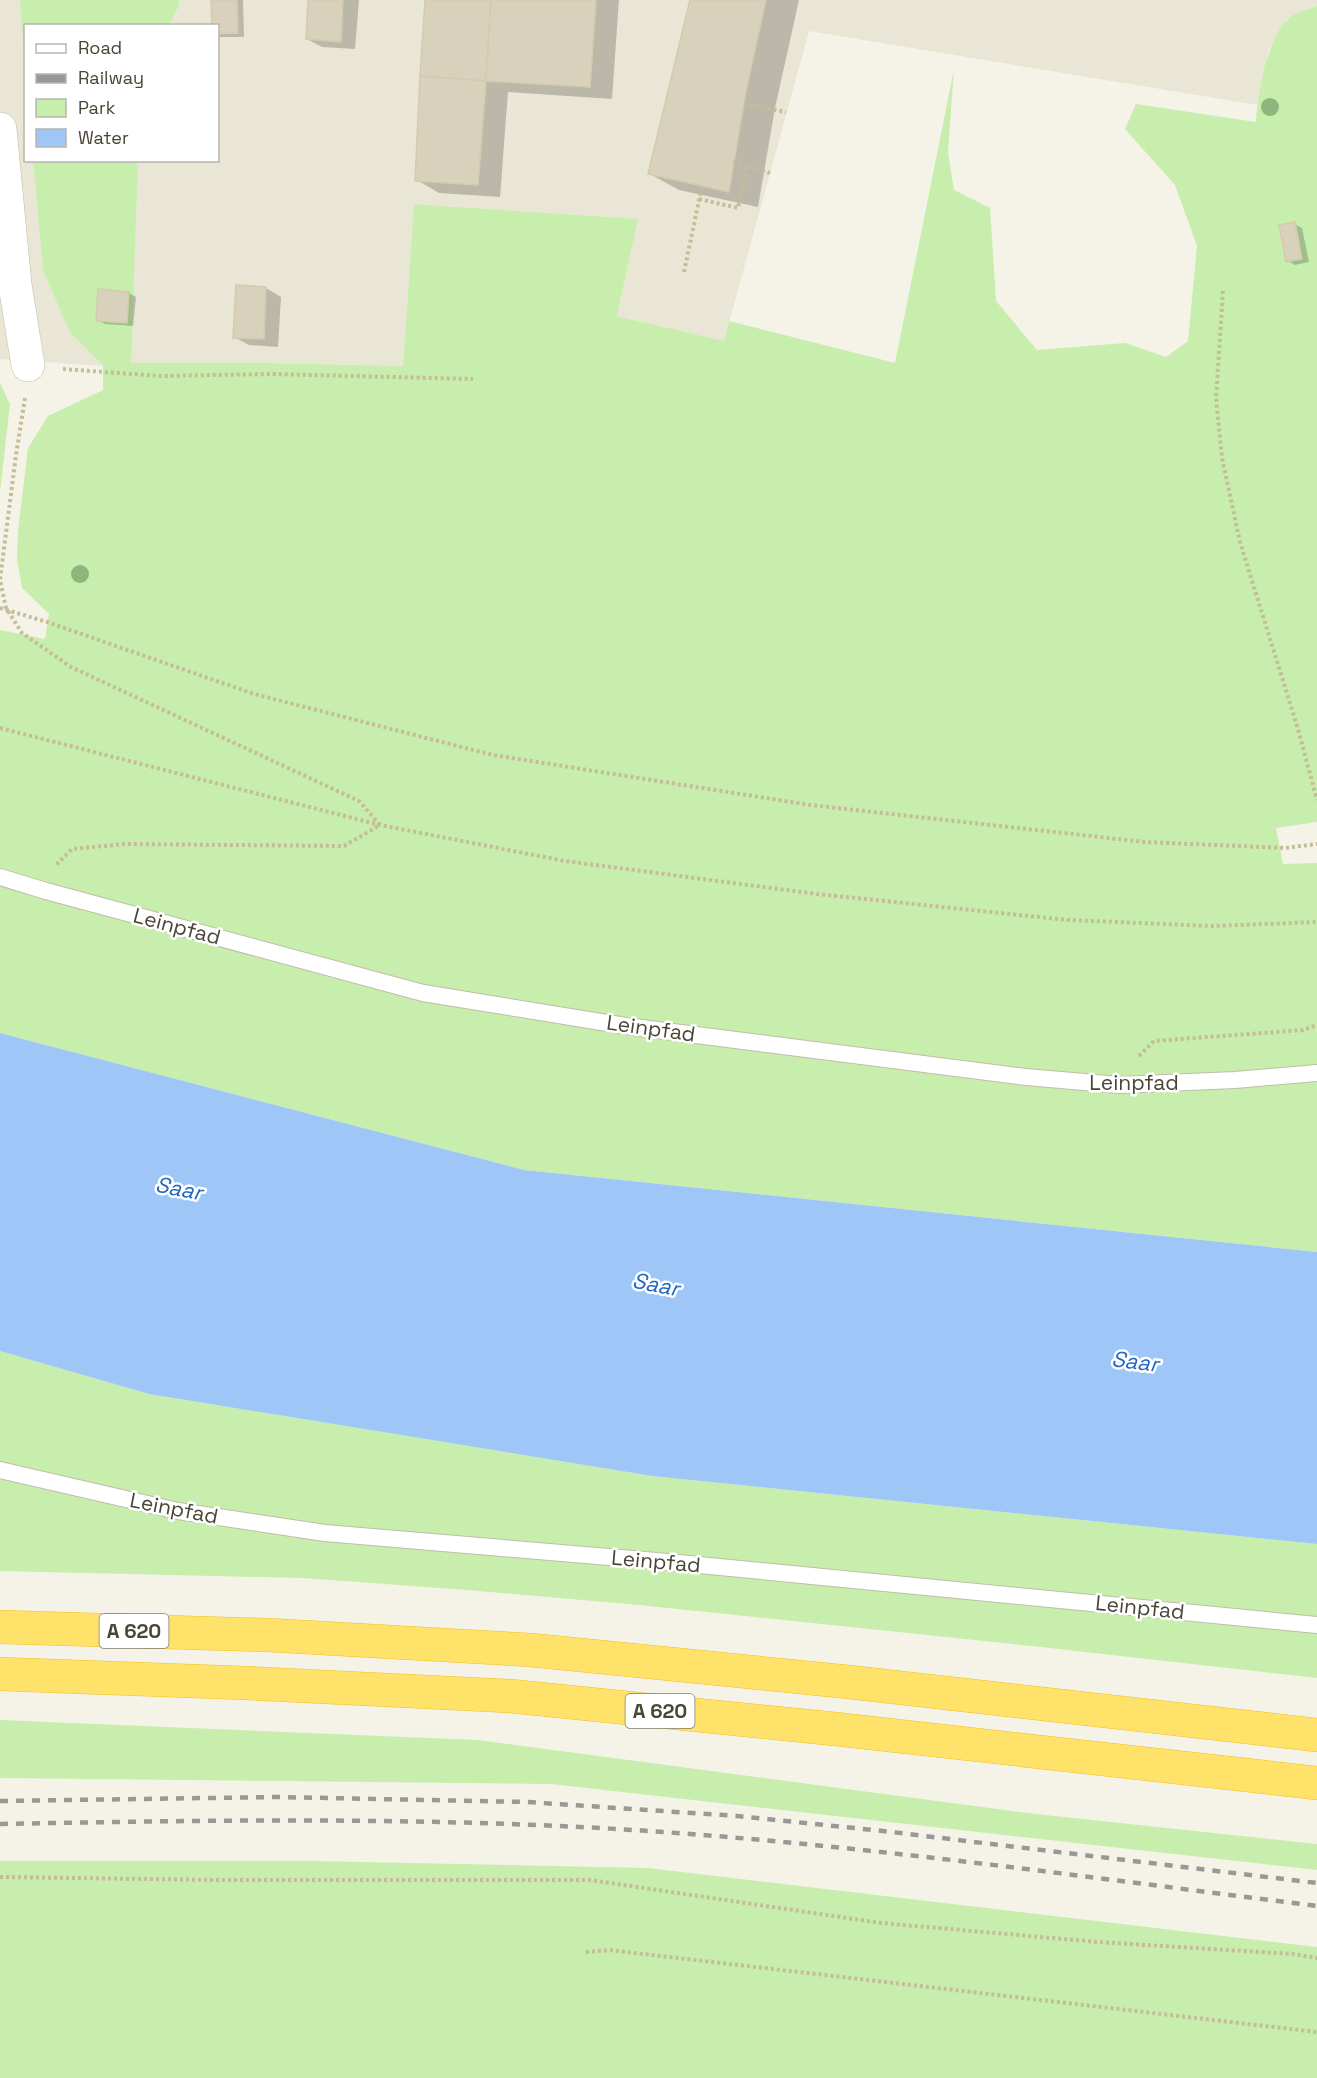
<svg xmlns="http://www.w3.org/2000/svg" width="1317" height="2078" viewBox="0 0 1317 2078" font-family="'Space Grotesk',sans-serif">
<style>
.residential{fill:#eae6d5}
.green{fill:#c7eeac}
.water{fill:#9ec7f8}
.shadow{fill:#0003}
.building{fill:#d8d1bc;stroke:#d4cbae;stroke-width:1.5}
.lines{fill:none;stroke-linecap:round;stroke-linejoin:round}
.service-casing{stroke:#c2bda9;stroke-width:18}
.minor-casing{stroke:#c2bda9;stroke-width:34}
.motorway-casing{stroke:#eec129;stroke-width:34}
.path{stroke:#c5bc99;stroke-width:4;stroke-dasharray:3 3;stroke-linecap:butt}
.service{stroke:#fff;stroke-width:16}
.minor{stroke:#fff;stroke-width:33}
.motorway{stroke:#ffe269;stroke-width:33}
.rail{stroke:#989898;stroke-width:4.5;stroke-dasharray:8 8;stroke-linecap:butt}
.tree{fill:#8eb57b}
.labels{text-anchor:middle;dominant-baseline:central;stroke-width:5;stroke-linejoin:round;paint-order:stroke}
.shield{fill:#fff;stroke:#807d72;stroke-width:1.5}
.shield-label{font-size:20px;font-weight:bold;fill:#4a4535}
.street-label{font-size:21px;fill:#4a4535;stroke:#fff}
.water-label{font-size:22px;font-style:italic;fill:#2268c2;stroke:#fff}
</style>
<rect width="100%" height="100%" fill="#f5f3e8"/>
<!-- residential -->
<g class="residential">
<polygon points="0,0 20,0 26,70 26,160 33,161 43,270 69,331 103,366 0,359"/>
<polygon points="178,0 1317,0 1317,6 1287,19 1269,48 1257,105 809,31 724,341 617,316 638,219 414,204 403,366 264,363 130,363 138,161 218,160 218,26 169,25 180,4"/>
</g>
<!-- green -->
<g class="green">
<polygon points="20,0 178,0 180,4 169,25 26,26 25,70"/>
<path d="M1317,6V822L1276,828L1283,864L1317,863V1252L524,1170L0,1033V630L45,639L49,614L22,588L17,559L18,531L28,448L48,416L103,390V366L69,331L43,270L33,161H138L131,363H264L403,366L414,204L638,219L617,316L724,341L729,321L895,363L954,69L948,152L954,190L990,208L996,301L1037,350L1125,343L1166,357L1188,341L1197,246L1175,185L1125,129L1136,104L1256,122C1258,93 1266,41 1287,20C1293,13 1308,10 1317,6Z"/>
<polygon points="0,383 10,404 0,492"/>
<polygon points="0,1351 149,1394 652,1476 1317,1544 1317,1678 1041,1647 639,1605 467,1590 303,1578 0,1571"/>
<polygon points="0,1720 478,1740 1027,1813 1317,1844 1317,1870 551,1784 0,1778"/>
<polygon points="0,1861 313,1861 648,1868 1317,1947 1317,2078 0,2078"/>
</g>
<!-- water -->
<polygon class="water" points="0,1033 524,1170 1317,1252 1317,1544 652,1476 149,1394 0,1351"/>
<!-- shadow -->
<g class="shadow">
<polygon points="212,0 243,0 244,37 221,37 218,36 218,26"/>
<polygon points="310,0 359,0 355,49 322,47 307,39"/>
<polygon points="426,0 619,0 612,99 508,92 500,197 439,193 417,180"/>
<polygon points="691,0 799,0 775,108 758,207 679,190 650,174"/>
<polygon points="1295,224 1302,228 1309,262 1295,265 1288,261"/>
<polygon points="266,288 281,297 278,347 249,345 234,337"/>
<polygon points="129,293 136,297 133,326 105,324 97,320"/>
</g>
<!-- building -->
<g class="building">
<polygon points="211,0 237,0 238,33 218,34 218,26 212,26"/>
<polygon points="308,0 343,0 341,42 306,39"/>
<polygon points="425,0 491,0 486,81 420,76"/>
<polygon points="491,0 596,0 590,87 486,81"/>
<polygon points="690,0 766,0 746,91 729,192 648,174"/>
<polygon points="420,76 486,81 478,185 415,181"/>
<polygon points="1295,222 1302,259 1286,262 1279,225"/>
<polygon points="236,285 266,287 264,339 233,338"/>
<polygon points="98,289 129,292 127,323 96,321"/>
</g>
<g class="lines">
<!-- service casing -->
<g class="service-casing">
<g id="service">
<polyline points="0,877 46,891 423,993 626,1026 1026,1077 1119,1085 1235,1080 1317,1073"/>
<polyline points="0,1470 178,1511 325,1533 668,1562 1317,1625"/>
</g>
</g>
<!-- minor casing -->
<g class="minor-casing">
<polyline id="minor" points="0,129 15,285 28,365"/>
</g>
<!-- motorway casing -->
<g class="motorway-casing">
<g id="motorway">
<polyline points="0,1627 268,1635 531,1650 849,1682 1317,1735"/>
<polyline points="0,1674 245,1683 510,1696 835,1729 1317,1783"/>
</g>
</g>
<!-- path -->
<g class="path">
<polyline points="744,104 786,112"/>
<polyline points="733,162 770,173"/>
<polyline points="699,199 738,208 747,167"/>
<polyline points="684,272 702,186"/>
<polyline points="1223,291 1216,398 1222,458 1240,542 1298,729 1317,800"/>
<polyline points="63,369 161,376 271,374 473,379"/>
<polyline points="25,398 16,455 0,580 6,608 22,633 71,667 359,801 380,825 344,846 125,844 72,849 56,865"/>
<polyline points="0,608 47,622 254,694 493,755 810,805 1145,842 1285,848 1317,844"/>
<polyline points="0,728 380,825 565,861 817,894 1068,920 1211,926 1317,922"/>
<polyline points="1139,1056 1154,1041 1303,1030 1317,1025"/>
<polyline points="0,1877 217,1880 590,1880 881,1923 1098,1942 1293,1954 1317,1958"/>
<polyline points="586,1952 609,1950 1317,2032"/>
</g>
<!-- service -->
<use href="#service" class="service"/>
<!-- minor -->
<use href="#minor" class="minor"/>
<!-- motorway -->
<use href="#motorway" class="motorway"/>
<!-- rail -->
<g class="rail">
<polyline points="0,1801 277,1797 527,1802 737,1816 883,1831 1317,1883"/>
<path d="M0,1824C206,1820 412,1817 617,1829C851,1843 1084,1877 1317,1906"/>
</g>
</g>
<!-- trees -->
<g class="tree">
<circle cx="1270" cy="107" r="9"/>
<circle cx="80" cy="574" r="9"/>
</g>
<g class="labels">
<!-- shield labels -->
<g class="shield">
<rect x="99.5" y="1614" width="69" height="34" rx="4.5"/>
<rect x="625.5" y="1694" width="69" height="34" rx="4.5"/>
</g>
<g class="shield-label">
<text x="134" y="1631">A 620</text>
<text x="660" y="1711">A 620</text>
</g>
<!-- street labels -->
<g class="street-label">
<text transform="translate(177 926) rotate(15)">Leinpfad</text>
<text transform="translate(651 1028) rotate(8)">Leinpfad</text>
<text x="1134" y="1082">Leinpfad</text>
<text transform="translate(174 1508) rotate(11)">Leinpfad</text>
<text transform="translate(656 1561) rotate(5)">Leinpfad</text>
<text transform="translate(1140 1607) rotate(6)">Leinpfad</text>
</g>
<!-- water labels -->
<g class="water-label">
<text transform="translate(179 1188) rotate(11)">Saar</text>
<text transform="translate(656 1284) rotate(11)">Saar</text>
<text transform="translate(1135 1361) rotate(7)">Saar</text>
</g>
</g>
<!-- legend -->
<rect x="24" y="24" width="195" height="138" fill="#ffffff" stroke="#b7b5ae" stroke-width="1.5"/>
<rect x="36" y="44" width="30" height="9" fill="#ffffff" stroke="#b7b5ae" stroke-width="1.5"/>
<text x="78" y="54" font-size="18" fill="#4a4535">Road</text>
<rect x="36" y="74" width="30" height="9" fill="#989898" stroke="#b7b5ae" stroke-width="1.5"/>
<text x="78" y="84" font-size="18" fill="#4a4535">Railway</text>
<rect x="36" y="99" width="30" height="18" fill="#c7eeac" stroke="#b7b5ae" stroke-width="1.5"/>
<text x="78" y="114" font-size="18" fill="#4a4535">Park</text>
<rect x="36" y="129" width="30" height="18" fill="#9ec7f8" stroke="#b7b5ae" stroke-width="1.5"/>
<text x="78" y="144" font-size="18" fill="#4a4535">Water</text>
</svg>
